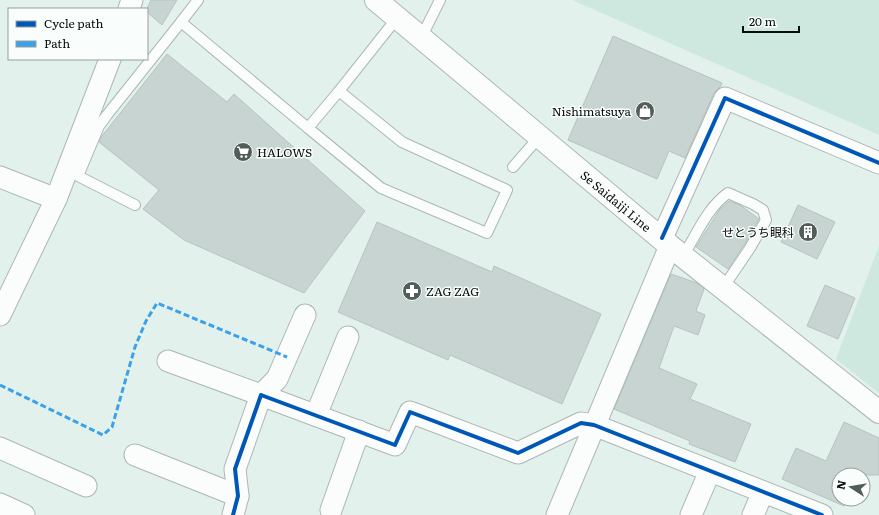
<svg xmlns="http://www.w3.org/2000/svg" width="879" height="515" viewBox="0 0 879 515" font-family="Literata,'Noto Sans JP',serif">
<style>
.built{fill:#cee8df}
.building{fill:#c8d4d2;stroke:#b7c3c1}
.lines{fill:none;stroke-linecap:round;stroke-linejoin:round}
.lane-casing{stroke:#acb7b3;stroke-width:12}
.street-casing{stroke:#acb7b3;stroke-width:23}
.secondary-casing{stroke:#acb7b3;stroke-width:24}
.lane{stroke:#fbfdfc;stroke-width:10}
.street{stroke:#fbfdfc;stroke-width:21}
.secondary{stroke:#fbfdfc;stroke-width:22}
.quiet{stroke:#3ca1e9;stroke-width:3;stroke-dasharray:6 3;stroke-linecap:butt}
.cycleway-casing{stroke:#f9fefc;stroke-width:6}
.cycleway{stroke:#0057b8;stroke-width:4}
.labels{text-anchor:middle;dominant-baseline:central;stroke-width:3;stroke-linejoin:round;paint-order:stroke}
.poi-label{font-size:12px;fill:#050d0b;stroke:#f9fefc;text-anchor:end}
.street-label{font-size:12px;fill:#050d0b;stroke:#f9fefc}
</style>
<rect width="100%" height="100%" fill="#e2f1ec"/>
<!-- built -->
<g class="built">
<polygon points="572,0 879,0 879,135"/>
<polygon points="879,246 879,393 836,359"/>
</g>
<!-- building -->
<g class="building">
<polygon points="151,0 177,0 162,25 147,12 147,9"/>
<polygon points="613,36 722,83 720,87 714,93 685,158 669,151 657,179 568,140"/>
<polygon points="167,54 227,102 234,94 365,211 304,293 184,240 143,209 159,190 99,142 102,136"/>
<polygon points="729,201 740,205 759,219 744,245 728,269 696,247 720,209"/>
<polygon points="798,205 835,222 817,259 781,242"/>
<polygon points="377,222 492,272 494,266 601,314 562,404 450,355 448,360 338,312"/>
<polygon points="671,274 697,283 704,289 696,311 705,315 698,335 674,326 659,368 697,384 690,399 751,424 735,462 689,444 690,441 614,409"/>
<polygon points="825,285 855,298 838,339 807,326"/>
<polygon points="844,422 879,438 879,475 839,475 839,499 847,499 844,506 782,479 796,448 826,461"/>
</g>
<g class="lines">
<!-- lane casing -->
<g class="lane-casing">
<g id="lane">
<polyline points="198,0 181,22 308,128"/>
<polyline points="421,38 440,0"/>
<polyline points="339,91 308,128 381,188 487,233 507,190 402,142 339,91 397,18"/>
<polyline points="513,167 540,136"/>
<polyline points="135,205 78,176 99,126 107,115 181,22"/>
<path d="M683,256C697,234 707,208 728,193L753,204L763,210L766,220L750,248L723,288"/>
</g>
</g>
<!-- street casing -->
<g class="street-casing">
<g id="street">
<polyline points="129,9 132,0"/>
<polyline points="0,177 56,199"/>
<polyline points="662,238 725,98 879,163"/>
<polyline points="0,315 56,199 110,59"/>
<polyline points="168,361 261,395 277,379 305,315"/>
<polyline points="316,415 348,337"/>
<polyline points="0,448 86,486"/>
<polyline points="135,455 238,496"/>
<polyline points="0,504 24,515"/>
<polyline points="331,510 359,431"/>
<polyline points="233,515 238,496 235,469 261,395 395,445 410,412 518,453 581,423 594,425 822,515"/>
<polyline points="557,515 670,246"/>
<polyline points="691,515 710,471"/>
<polyline points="753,515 763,492"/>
</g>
</g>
<!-- secondary casing -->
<g class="secondary-casing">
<g id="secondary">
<path id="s1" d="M376,0L670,246L879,412"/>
</g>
</g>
<!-- lane -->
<use href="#lane" class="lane"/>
<!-- street -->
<use href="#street" class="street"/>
<!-- secondary -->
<use href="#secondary" class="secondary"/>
<!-- quiet -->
<polyline class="quiet" points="0,385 103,435 112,427 135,347 146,321 157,303 287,357"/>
<!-- cycleway casing -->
<g class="cycleway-casing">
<g id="cycleway">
<polyline points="662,238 725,98 879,163"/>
<polyline points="233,515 238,496 235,469 261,395 395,445 410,412 518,453 581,423 594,425 822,515"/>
</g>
</g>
<!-- cycleway -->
<use href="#cycleway" class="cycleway"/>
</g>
<!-- icons -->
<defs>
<g id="shop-disc" transform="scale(1)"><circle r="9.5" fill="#525d5a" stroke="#f9fefc"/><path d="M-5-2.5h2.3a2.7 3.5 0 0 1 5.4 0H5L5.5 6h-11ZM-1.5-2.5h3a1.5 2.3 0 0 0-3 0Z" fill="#fff"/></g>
<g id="supermarket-disc" transform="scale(1)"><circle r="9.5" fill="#525d5a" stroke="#f9fefc"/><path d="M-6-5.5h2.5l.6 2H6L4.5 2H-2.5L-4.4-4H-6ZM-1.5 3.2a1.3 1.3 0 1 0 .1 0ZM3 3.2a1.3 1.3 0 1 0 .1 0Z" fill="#fff"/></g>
<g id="building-disc" transform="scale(1)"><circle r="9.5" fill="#525d5a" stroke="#f9fefc"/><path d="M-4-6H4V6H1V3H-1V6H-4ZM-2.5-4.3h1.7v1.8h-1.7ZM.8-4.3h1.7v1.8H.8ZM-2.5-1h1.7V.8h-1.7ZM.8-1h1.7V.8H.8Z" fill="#fff"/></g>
<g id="pharmacy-disc" transform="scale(1)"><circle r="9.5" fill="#525d5a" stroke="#f9fefc"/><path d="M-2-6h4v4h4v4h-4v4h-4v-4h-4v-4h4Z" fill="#fff"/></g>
</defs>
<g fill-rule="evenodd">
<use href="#shop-disc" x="645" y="111"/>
<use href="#supermarket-disc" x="243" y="152"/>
<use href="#building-disc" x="808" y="232"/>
<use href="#pharmacy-disc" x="412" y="291"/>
</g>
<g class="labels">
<!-- poi labels -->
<g class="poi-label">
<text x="631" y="111">Nishimatsuya</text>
<text x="257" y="152" text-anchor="start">HALOWS</text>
<text x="794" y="232">せとうち眼科</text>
<text x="426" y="291" text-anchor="start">ZAG ZAG</text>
</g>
<!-- street labels -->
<g class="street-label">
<text stroke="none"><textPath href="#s1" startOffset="313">Se Saidaiji Line</textPath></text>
</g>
</g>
<!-- legend -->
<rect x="8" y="8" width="140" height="52" fill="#f9fefc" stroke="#979e9c"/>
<rect x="16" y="21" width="20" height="6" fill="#0057b8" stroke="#979e9c"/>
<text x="44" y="28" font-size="12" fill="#050d0b">Cycle path</text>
<rect x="16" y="41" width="20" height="6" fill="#3ca1e9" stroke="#979e9c"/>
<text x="44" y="48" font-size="12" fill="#050d0b">Path</text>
<!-- north arrow -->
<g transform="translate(851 487) rotate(282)"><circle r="19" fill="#f9fefc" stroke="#979e9c"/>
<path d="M0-3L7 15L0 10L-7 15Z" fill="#525d5a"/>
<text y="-6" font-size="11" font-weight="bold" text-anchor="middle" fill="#050d0b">N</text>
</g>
<!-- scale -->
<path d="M743 26v6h56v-6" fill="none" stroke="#050d0b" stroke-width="2"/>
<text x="749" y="26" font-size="12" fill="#050d0b" stroke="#f9fefc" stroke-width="3" paint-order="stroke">20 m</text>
</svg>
